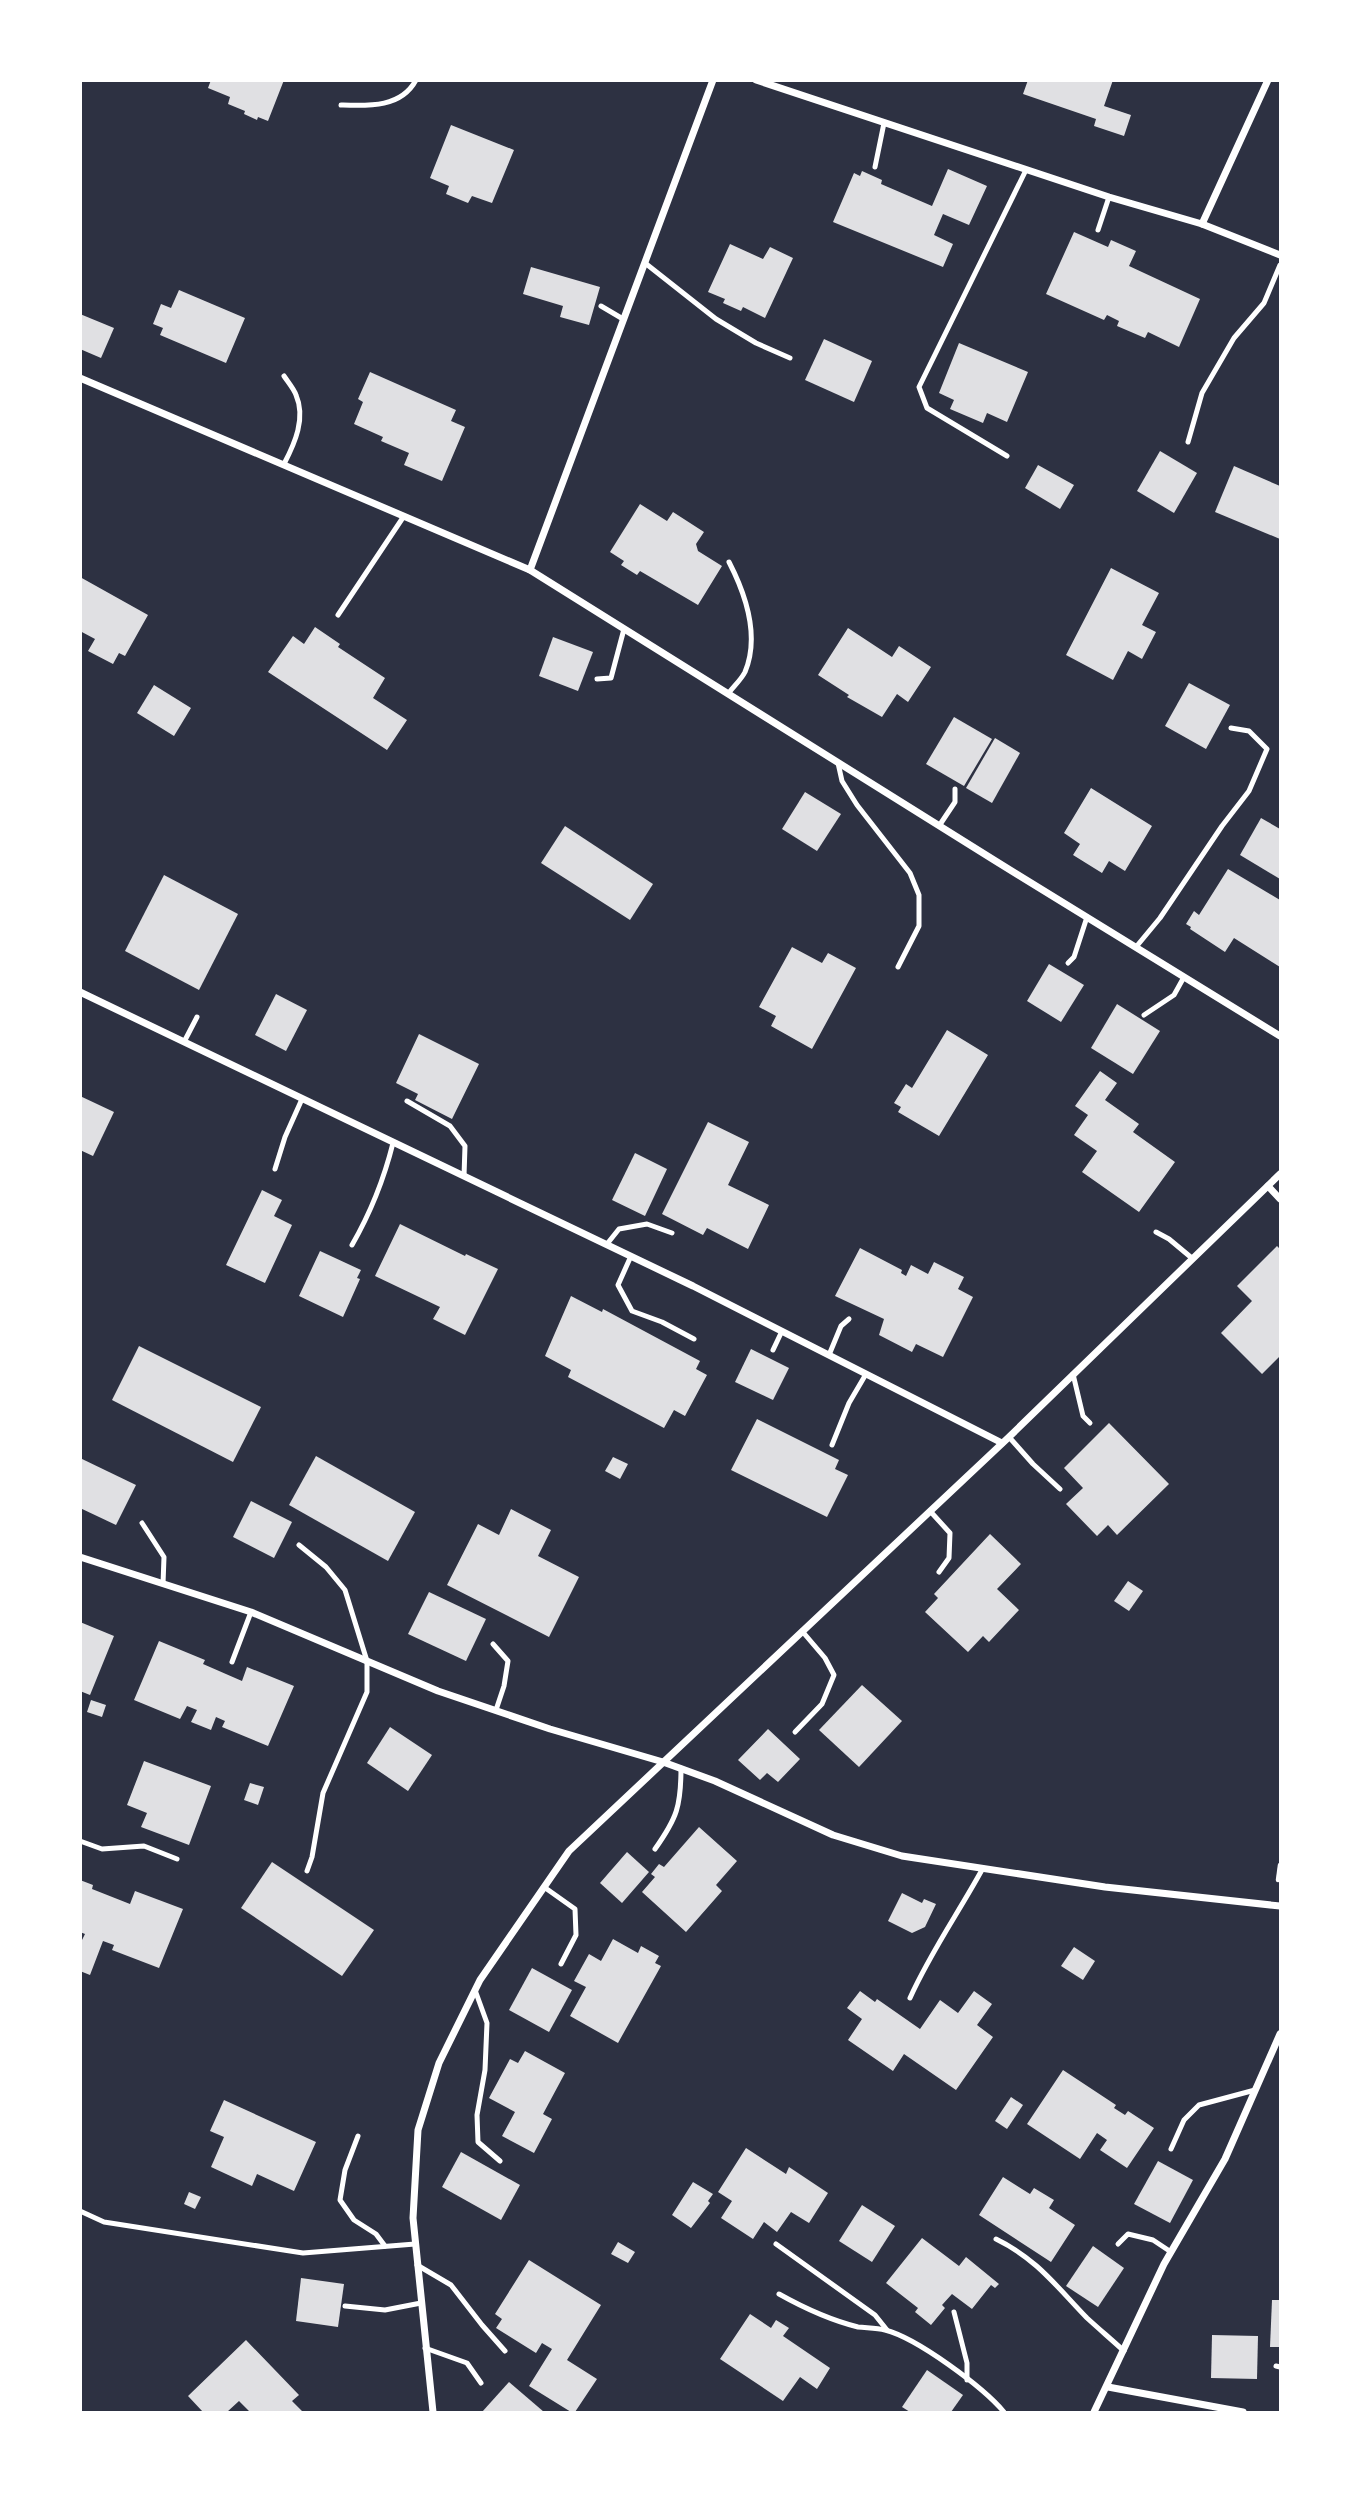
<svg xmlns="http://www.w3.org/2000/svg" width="1361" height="2493" viewBox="0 0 1361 2493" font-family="Ubuntu,sans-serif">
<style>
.building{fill:#e0e0e3}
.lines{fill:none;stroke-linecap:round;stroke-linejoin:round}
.path{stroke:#fff;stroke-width:4.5}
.service{stroke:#fff;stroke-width:5}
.minor{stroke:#fff;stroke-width:7}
</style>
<rect width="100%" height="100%" fill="#2d3142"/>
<!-- building -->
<g class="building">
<polygon points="211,80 284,80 268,121 258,117 257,120 244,114 245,111 228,104 230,97 208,88"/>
<polygon points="1028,80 1113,80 1104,106 1131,115 1124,136 1094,126 1096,119 1023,94"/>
<polygon points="451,125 514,150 492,203 472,196 468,203 446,194 449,186 430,178"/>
<polygon points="948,169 987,186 969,225 943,214 934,235 953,244 943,267 833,222 854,173 860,176 862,171 882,180 881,184 932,206"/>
<polygon points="1074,232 1108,247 1111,240 1136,251 1129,266 1200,299 1179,347 1148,332 1145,338 1117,326 1119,321 1107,315 1104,320 1046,294"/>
<polygon points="730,244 763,259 770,247 793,258 765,318 743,307 741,311 723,303 725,299 708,292"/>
<polygon points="531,267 600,287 589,325 560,317 563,306 523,294"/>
<polygon points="179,290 245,318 226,363 160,335 163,328 153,324 161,304 171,308"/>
<polygon points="80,314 114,328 101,358 80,349"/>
<polygon points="824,339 872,361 854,402 805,380"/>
<polygon points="959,343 1028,372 1007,422 987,413 983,423 950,409 954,400 939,393"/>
<polygon points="370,372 456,410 451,421 465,427 442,481 404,465 409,453 381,441 383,437 354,424 363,402 358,399"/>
<polygon points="1160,451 1197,473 1174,513 1137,491"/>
<polygon points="1038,465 1074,485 1060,509 1025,488"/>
<polygon points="1234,466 1280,486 1280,539 1215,512"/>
<polygon points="640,504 667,521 673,512 704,532 696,544 698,551 722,566 698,605 640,571 637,575 621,565 624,561 610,552"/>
<polygon points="1111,568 1159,593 1142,625 1156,632 1142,659 1128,651 1113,680 1066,655"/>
<polygon points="80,577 148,615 125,656 119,653 113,664 88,651 95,639 80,631"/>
<polygon points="315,627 340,644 338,647 385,678 373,698 407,720 387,750 268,672 293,636 304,644"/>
<polygon points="848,628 892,657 899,646 931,667 908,702 897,694 882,717 847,697 849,695 818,675"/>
<polygon points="553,637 593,652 578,691 539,676"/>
<polygon points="1189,683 1230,705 1206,749 1165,726"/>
<polygon points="154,685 191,708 174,736 137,713"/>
<polygon points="954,717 992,739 964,786 926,764"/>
<polygon points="995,738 1020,753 992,803 966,788"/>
<polygon points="1091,788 1152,826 1125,871 1109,861 1102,873 1073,855 1080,844 1064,833"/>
<polygon points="805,792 841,814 817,851 782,829"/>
<polygon points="1261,818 1280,829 1280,879 1240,855"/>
<polygon points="565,826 653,884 630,920 541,863"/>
<polygon points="1228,869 1280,900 1280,967 1234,938 1225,952 1190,929 1191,927 1186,924 1194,911 1199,915"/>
<polygon points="164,875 238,914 199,990 125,951"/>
<polygon points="792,947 822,963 828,953 856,968 812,1049 771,1026 776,1016 759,1007"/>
<polygon points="1049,964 1084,985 1061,1022 1027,1001"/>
<polygon points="276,994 307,1010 286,1051 255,1035"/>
<polygon points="1117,1004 1160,1031 1133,1074 1091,1048"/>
<polygon points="947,1030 988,1055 939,1136 898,1112 901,1107 894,1103 906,1084 912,1088"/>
<polygon points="419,1034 479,1064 452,1119 415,1100 418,1094 396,1083"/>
<polygon points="1100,1071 1117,1083 1105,1100 1139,1124 1133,1132 1175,1162 1139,1212 1082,1172 1097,1151 1074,1135 1088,1115 1075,1106"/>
<polygon points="80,1096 114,1112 93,1156 80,1150"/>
<polygon points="708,1122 749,1142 728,1185 769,1205 748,1249 707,1228 703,1235 662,1214"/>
<polygon points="635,1153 667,1169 645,1216 612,1200"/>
<polygon points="262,1190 282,1200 274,1216 292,1225 265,1283 226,1265"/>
<polygon points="400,1224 465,1256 466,1254 498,1269 465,1335 433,1319 440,1307 375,1276"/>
<polygon points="1277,1246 1280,1249 1280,1356 1262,1374 1221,1333 1252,1301 1237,1286"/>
<polygon points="860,1248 902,1270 901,1273 906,1276 911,1265 928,1274 934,1262 964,1277 958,1289 973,1297 943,1357 916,1344 912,1352 879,1335 884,1319 835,1296"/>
<polygon points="320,1251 361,1270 357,1278 360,1279 343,1317 299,1296"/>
<polygon points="571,1296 602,1312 603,1309 700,1361 696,1369 707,1375 685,1416 674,1410 664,1428 568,1377 571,1370 545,1356"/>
<polygon points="139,1346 261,1407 233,1462 112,1400"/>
<polygon points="751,1349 789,1368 773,1400 735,1382"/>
<polygon points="757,1419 839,1460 835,1469 848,1475 827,1517 731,1470"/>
<polygon points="1109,1423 1169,1484 1117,1535 1108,1525 1097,1536 1066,1504 1083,1488 1064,1468"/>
<polygon points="316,1456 415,1512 388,1561 289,1505"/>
<polygon points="613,1457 628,1464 620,1479 605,1471"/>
<polygon points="80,1458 136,1485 116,1525 80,1508"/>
<polygon points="251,1501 292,1522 274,1558 233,1537"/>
<polygon points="511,1509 551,1530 538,1556 579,1577 549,1637 447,1585 478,1524 499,1535"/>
<polygon points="990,1534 1021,1564 997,1589 1019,1610 989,1642 983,1636 968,1652 925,1612 938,1598 934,1594"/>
<polygon points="1128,1581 1143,1591 1129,1611 1114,1601"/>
<polygon points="429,1592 486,1619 466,1661 408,1634"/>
<polygon points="80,1622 114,1636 90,1695 80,1691"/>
<polygon points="159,1641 205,1660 203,1664 242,1681 247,1667 294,1686 268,1746 222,1727 225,1721 216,1717 211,1730 191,1722 197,1710 187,1706 180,1719 134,1700"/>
<polygon points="862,1685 902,1721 859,1767 819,1730"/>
<polygon points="91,1700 106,1705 102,1717 87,1712"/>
<polygon points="390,1727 432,1755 408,1791 367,1763"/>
<polygon points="768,1729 800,1759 778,1782 767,1773 760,1780 738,1760"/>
<polygon points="144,1761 211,1786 189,1845 141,1827 147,1813 127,1805"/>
<polygon points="250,1783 264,1787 258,1805 244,1800"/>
<polygon points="699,1827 737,1861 716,1885 722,1891 686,1932 642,1892 655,1877 651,1874 659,1864 664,1867"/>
<polygon points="627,1852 649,1872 622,1903 600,1883"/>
<polygon points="272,1862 374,1930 342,1976 241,1908"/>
<polygon points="80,1880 93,1885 92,1889 130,1904 135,1891 183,1909 159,1968 112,1950 114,1945 103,1941 90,1975 80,1971 80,1944 85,1934 80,1932"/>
<polygon points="902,1893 922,1903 924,1899 936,1904 925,1927 912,1933 888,1921"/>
<polygon points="613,1939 638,1953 641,1946 659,1956 655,1963 661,1966 618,2043 570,2016 586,1987 574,1981 589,1954 601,1961"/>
<polygon points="1074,1947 1095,1961 1083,1980 1061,1966"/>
<polygon points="532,1968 572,1990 549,2032 509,2010"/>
<polygon points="860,1991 875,2002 877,1999 920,2029 940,2000 958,2013 974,1991 992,2004 977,2025 993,2037 956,2090 904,2054 893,2071 848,2040 862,2019 847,2008"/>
<polygon points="525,2051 565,2073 543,2114 552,2119 534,2153 502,2136 515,2112 489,2098 510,2059 518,2063"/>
<polygon points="1063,2070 1116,2105 1114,2108 1125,2115 1128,2111 1154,2128 1127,2168 1100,2150 1107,2140 1097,2133 1080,2159 1027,2124"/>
<polygon points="1011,2097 1023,2105 1007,2129 995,2121"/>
<polygon points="224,2100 316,2142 294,2191 257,2174 252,2186 211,2167 224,2137 210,2131"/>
<polygon points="746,2148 786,2174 789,2167 828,2193 809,2223 791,2212 777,2232 764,2222 753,2239 721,2218 732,2201 718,2192"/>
<polygon points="461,2152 520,2185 501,2220 442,2187"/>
<polygon points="1158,2161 1193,2180 1170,2223 1134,2204"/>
<polygon points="1003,2177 1030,2194 1034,2188 1054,2200 1049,2208 1075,2225 1051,2262 979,2215"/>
<polygon points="693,2182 713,2194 708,2201 710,2203 691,2228 672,2215"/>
<polygon points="189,2192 201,2197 195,2209 184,2204"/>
<polygon points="862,2205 895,2226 872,2262 839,2241"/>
<polygon points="922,2238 959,2266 966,2257 999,2284 995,2288 991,2285 972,2309 952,2294 942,2305 945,2308 931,2325 915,2312 918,2308 886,2283"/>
<polygon points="618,2242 635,2252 628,2263 611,2254"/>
<polygon points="1093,2246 1124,2268 1098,2307 1066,2286"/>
<polygon points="529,2260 601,2305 567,2360 597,2379 575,2412 571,2412 529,2386 552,2349 542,2343 536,2353 496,2328 502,2319 495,2314"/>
<polygon points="301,2278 344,2284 338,2327 296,2321"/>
<polygon points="1272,2300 1280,2300 1280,2347 1270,2347"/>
<polygon points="750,2314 771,2328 776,2320 789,2328 783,2336 830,2368 817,2389 800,2377 783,2401 720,2359"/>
<polygon points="1212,2335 1258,2336 1257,2379 1211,2378"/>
<polygon points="246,2340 299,2395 292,2401 303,2412 250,2412 239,2401 227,2412 203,2412 188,2396"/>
<polygon points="927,2370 963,2395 951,2412 910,2412 902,2407"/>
<polygon points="509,2382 544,2412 482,2412"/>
</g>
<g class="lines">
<!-- path -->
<polyline class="path" points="1278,1880 1280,1865"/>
<!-- service -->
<g class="service">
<path d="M341,105C368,106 401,108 416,80"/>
<polyline points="875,167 884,123"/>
<polyline points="1098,230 1109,197"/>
<polyline points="645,263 716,319 756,343 790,358"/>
<polyline points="601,306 623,319"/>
<path d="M284,376C288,382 294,389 296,395C306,418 295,443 284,464"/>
<polyline points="1188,442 1202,393 1234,338 1264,303 1280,265"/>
<polyline points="1007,456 927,408 919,387 1026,170"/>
<polyline points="338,615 404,516"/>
<polyline points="597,679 611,678 624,629"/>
<path d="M728,694C733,687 741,680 745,672C760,636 746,595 729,562"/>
<polyline points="838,763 842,781 857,805 910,873 919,895 919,926 898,967"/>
<polyline points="939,826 955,802 955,789"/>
<polyline points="1136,947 1160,918 1222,826 1249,791 1267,749 1249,731 1231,728"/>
<polyline points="1068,963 1074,957 1087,917"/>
<polyline points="1144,1015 1174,995 1184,977"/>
<polyline points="184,1042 197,1017"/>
<polyline points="407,1101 450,1126 465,1146 464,1176"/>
<polyline points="275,1169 285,1137 302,1099"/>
<polyline points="1156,1232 1169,1239 1193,1259"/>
<polyline points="607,1244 619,1229 647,1224 672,1233"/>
<path d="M352,1245C371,1212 384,1179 393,1143"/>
<polyline points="631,1256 618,1285 632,1311 662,1322 694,1339"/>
<polyline points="773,1350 782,1331"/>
<polyline points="829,1355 841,1326 849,1319"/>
<polyline points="1073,1374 1083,1416 1090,1423"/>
<polyline points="1009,1437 1033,1464 1060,1489"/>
<polyline points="832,1445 849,1403 866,1374"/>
<polyline points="930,1511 950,1533 949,1558 939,1572"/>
<polyline points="142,1523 164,1557 163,1584"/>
<polyline points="299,1545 326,1567 345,1590 367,1661 367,1692 323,1793 312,1857 307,1871"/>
<polyline points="493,1644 508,1661 504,1686 496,1710"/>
<polyline points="232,1662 251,1612"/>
<polyline points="795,1732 822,1704 834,1675 825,1658 802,1631"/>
<polyline points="80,1841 102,1849 144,1846 177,1859"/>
<path d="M655,1849C677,1818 681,1806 681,1768"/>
<polyline points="544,1887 575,1909 576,1935 561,1964"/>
<polyline points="475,1990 487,2023 485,2070 477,2115 478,2142 500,2161"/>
<path d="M910,1998C930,1953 959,1912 983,1868"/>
<polyline points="358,2136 345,2170 340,2200 354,2220 376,2234 385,2246"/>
<polyline points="1171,2149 1184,2120 1199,2105 1255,2090"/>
<polyline points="80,2211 104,2222 303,2253 415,2244"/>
<path d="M996,2239C1037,2259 1056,2286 1087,2318C1099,2329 1112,2340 1124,2351"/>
<polyline points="776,2244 875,2315 887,2330"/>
<polyline points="1118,2244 1128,2234 1153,2240 1171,2252"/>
<polyline points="417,2265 451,2285 482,2325 505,2351"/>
<path d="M779,2294C804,2308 830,2320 858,2327C867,2328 877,2328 885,2330C917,2338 983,2387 1004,2412"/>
<polyline points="345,2306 385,2310 421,2303"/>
<polyline points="954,2312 967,2363 967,2380"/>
<polyline points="425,2348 467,2363 481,2383"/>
<polyline points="1276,2366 1280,2367"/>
</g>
<!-- minor -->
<g class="minor">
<polyline points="756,80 1109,197 1202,224 1280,255"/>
<polyline points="1202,224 1268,80"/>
<polyline points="80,378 530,570 994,860 1280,1036"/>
<polyline points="530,570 713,80"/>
<polyline points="80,992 693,1286 1002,1443"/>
<polyline points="1268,1186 1280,1199"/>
<polyline points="80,1557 251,1612 438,1691 550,1729 663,1762 715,1781 833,1835 902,1856 1105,1887 1280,1906"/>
<polyline points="1108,2387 1243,2412"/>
<polyline points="433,2412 413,2218 418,2130 439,2063 480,1980 569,1851 1009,1437 1280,1174"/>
<polyline points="1094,2412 1164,2264 1225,2159 1280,2034"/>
</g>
</g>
<!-- border -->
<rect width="1361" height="2493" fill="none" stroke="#ffffff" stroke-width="164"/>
</svg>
